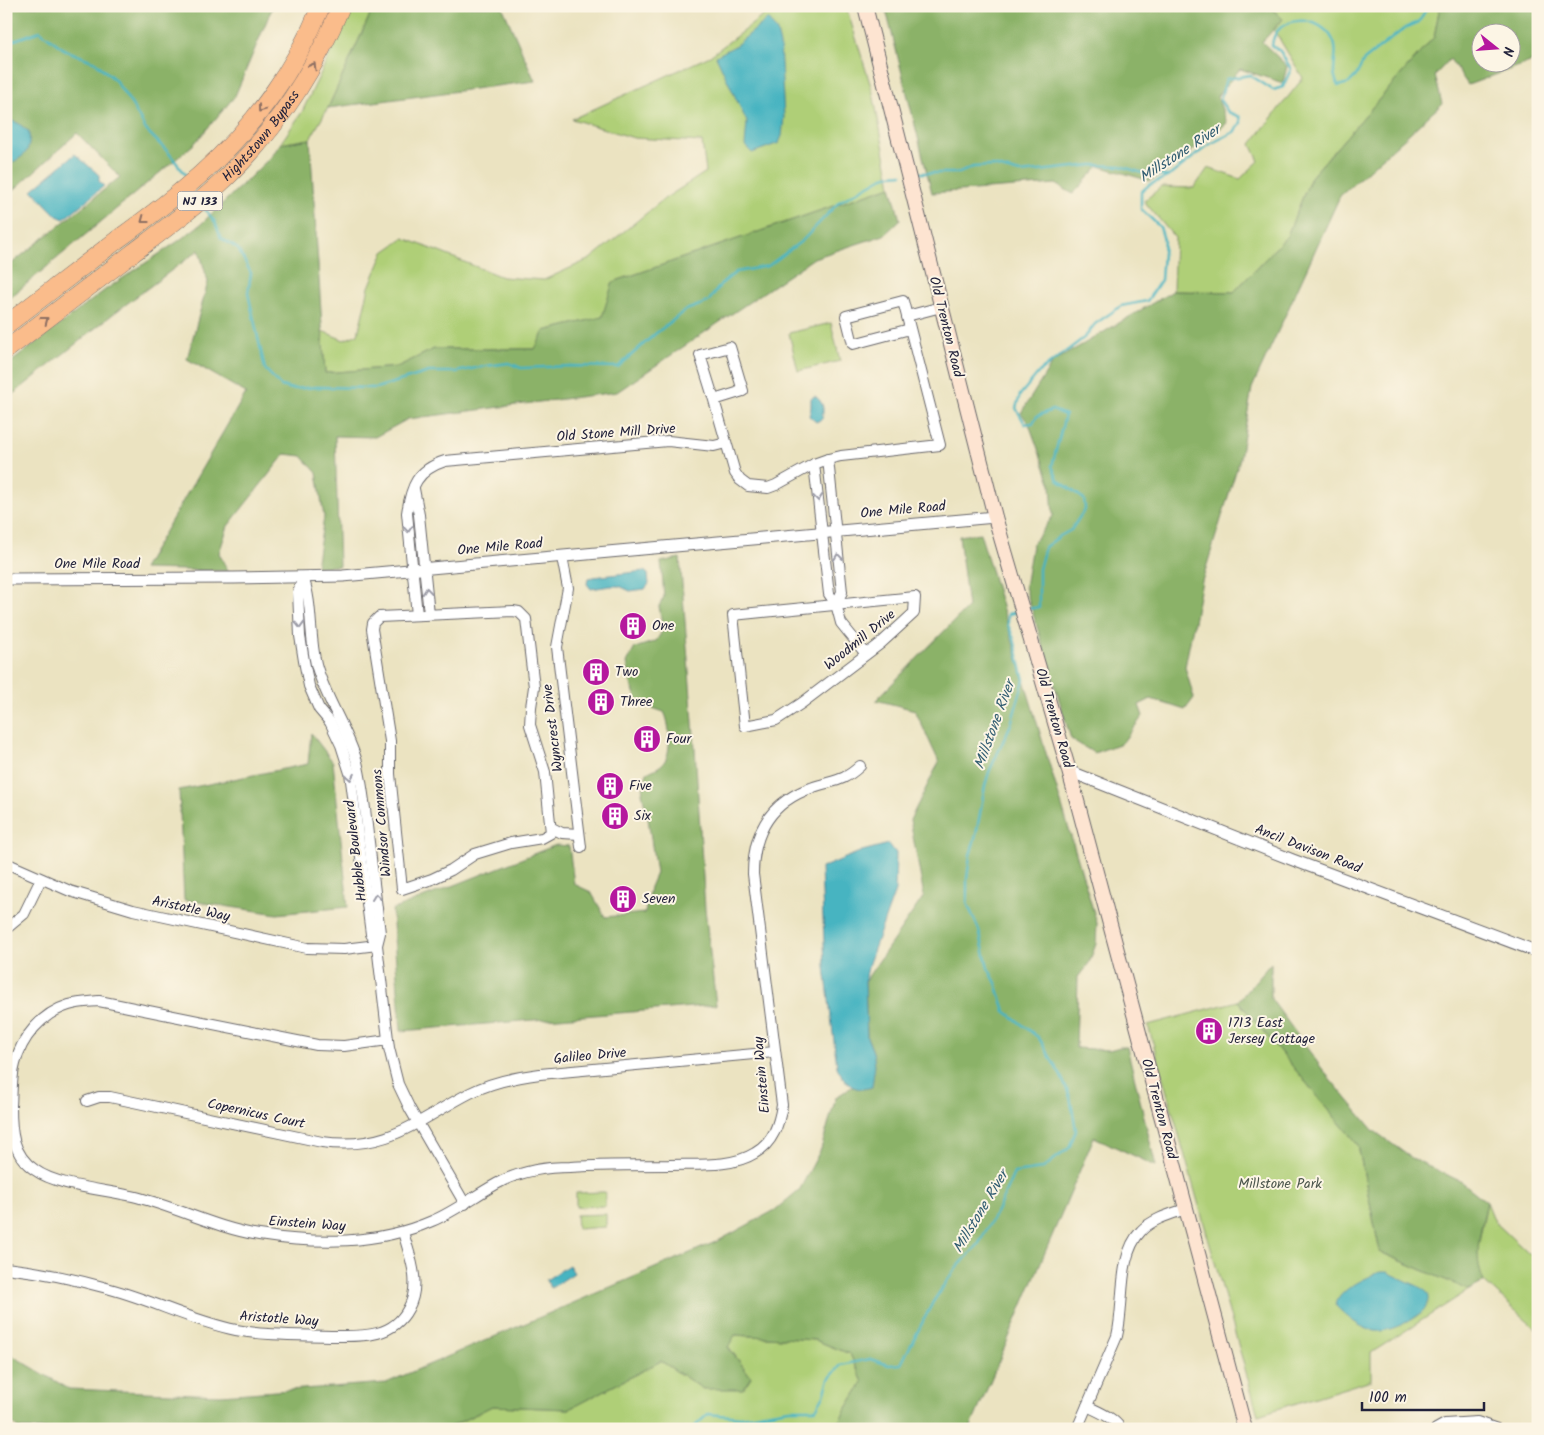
<svg xmlns="http://www.w3.org/2000/svg" width="1544" height="1435" viewBox="0 0 1544 1435" font-family="Kalam,sans-serif">
<style>
.green{fill:#afcf77;stroke:#687859}
.forest{fill:#8bb268;stroke:#566a52;fill-rule:evenodd}
.water{fill:#46b4c1;stroke:#346b7e}
.lines{fill:none;stroke-linecap:round;stroke-linejoin:round}
.stream{stroke:#46b4c1;stroke-width:2.5}
.minor-casing{stroke:#68666a;stroke-width:12}
.tertiary-casing{stroke:#68666a;stroke-width:13}
.secondary-casing{stroke:#68666a;stroke-width:16}
.motorway-casing{stroke:#68666a;stroke-width:19}
.minor{stroke:#fff;stroke-width:10}
.tertiary{stroke:#fff;stroke-width:11}
.secondary{stroke:#fde4d1;stroke-width:14}
.motorway{stroke:#fabc8b;stroke-width:18}
.oneway{stroke:#8e6f63}
.oneway2{stroke:#9c9ca7}
.labels{text-anchor:middle;dominant-baseline:central;stroke-width:4;stroke-linejoin:round;paint-order:stroke}
.shield{fill:#fcf5e5;stroke:#63616e;stroke-width:1}
.shield-label{font-size:12px;font-weight:bold;fill:#22223b}
.street-label{font-size:14px;fill:#22223b;stroke:#fcf5e5}
.poi-label{font-size:14px;fill:#22223b;stroke:#fcf5e5;text-anchor:start}
.park-label{font-size:14px;fill:#4c564d;stroke:#fcf5e5}
.water-label{font-size:15px;font-style:italic;fill:#305c71;stroke:#fcf5e5}
</style>
<rect width="100%" height="100%" fill="#fcf5e5"/>
<filter id="ink" filterUnits="userSpaceOnUse"><feTurbulence type="fractalNoise" baseFrequency=".02" numOctaves="2"/><feDisplacementMap in="SourceGraphic" scale="10" xChannelSelector="R" yChannelSelector="G"/><feConvolveMatrix kernelMatrix="1 2 1 2 8 2 1 2 1" color-interpolation-filters="sRGB"/></filter>
<filter id="wash" filterUnits="userSpaceOnUse"><feTurbulence type="fractalNoise" baseFrequency=".0096" numOctaves="4" result="noise"/><feDisplacementMap in="SourceGraphic" scale="20" xChannelSelector="R" yChannelSelector="G"/><feGaussianBlur stdDeviation="1.12" result="paint"/><feColorMatrix in="noise" values="0 0 0 0 0 0 0 0 0 0 0 0 0 0 0 0 0 1.4 0 .05"/><feComposite in="paint" operator="in"/></filter>
<g filter="url(#wash)">
<rect width="100%" height="100%" fill="#ebe3c1"/>
<!-- green -->
<g class="green">
<polygon points="353,6 374,6 328,108 310,139 280,144 302,112"/>
<polygon points="776,6 846,6 873,93 891,186 613,282 603,317 544,331 536,349 434,349 397,367 325,373 322,331 344,340 358,334 369,287 384,252 404,238 502,277 544,280 590,259 664,199 706,172 702,142 634,138 572,119 710,56"/>
<polygon points="1269,6 1440,6 1434,37 1311,177 1287,236 1234,292 1173,291 1175,238 1144,201 1161,187 1194,188 1208,168 1240,179 1259,161 1251,144 1303,78 1274,30 1283,19"/>
<polygon points="831,323 840,361 798,371 789,333"/>
<polygon points="1238,1001 1358,1145 1380,1252 1469,1290 1371,1353 1371,1380 1258,1415 1148,1025"/>
<polygon points="605,1192 605,1206 576,1207 576,1193"/>
<polygon points="1487,1202 1495,1222 1528,1253 1538,1259 1538,1331 1484,1282 1478,1269 1476,1256"/>
<polygon points="606,1214 606,1227 577,1229 576,1215"/>
<polygon points="735,1335 815,1340 850,1354 863,1382 834,1429 446,1429 492,1406 569,1409 661,1361 703,1389 751,1377 728,1346"/>
</g>
<!-- forest -->
<g class="forest">
<polygon points="6,6 273,6 235,96 194,144 6,301 6,268 120,177 77,133 6,197"/>
<polygon points="374,6 502,6 535,81 328,108"/>
<polygon points="885,6 1269,6 1283,19 1262,42 1287,66 1283,83 1240,69 1217,96 1227,123 1168,170 1150,181 1099,166 1073,194 1056,184 932,193"/>
<path d="M1440,6H1538V59L1468,85L1450,59L1435,75L1442,104L1340,196L1252,388L1240,458L1202,581L1185,667L1194,698L1185,710L1151,699L1139,705L1143,716L1122,743L1094,753L1071,739L1025,587L1032,545L1053,516L1051,485L1029,424L1021,413L1053,362L1173,291L1234,292L1287,236L1311,177L1434,37ZM1512,32V62H1482V32Z"/>
<polygon points="310,139 325,373 397,367 434,349 535,349 544,331 602,317 613,282 891,186 900,220 884,235 814,258 617,392 408,419 375,437 335,436 339,566 316,567 324,517 317,473 302,456 285,454 228,526 219,553 228,571 143,569 246,393 187,359 208,282 199,250 113,314 6,400 6,366 105,290 177,242 201,224 272,156 280,144"/>
<polygon points="980,533 1097,923 1096,944 1089,963 1078,977 1076,1048 1109,1050 1120,1047 1127,1047 1156,1166 1094,1137 970,1429 834,1429 863,1382 850,1354 815,1340 735,1335 728,1347 751,1377 743,1389 703,1389 661,1361 569,1409 492,1406 446,1429 18,1429 6,1416 6,1352 69,1389 221,1395 386,1383 718,1241 775,1210 800,1189 821,1149 836,1097 852,1087 864,1089 873,1052 867,1037 865,981 924,896 910,820 939,762 915,710 876,700 968,607 959,536"/>
<path d="M680,558L695,748L705,909L716,1005L401,1031L392,910L556,845L569,846L574,884L591,892L605,917L645,913L650,887L656,873L648,818L642,793L647,773C652,770 661,767 664,762C672,752 670,722 664,712L638,703L630,681L627,662L635,648L656,641L663,630L659,606L664,597L661,562Z"/>
<polygon points="311,733 333,762 348,907 277,914 184,900 179,790 308,764"/>
<path d="M1271,963V999L1326,1074L1373,1130L1410,1157L1462,1182L1487,1202C1481,1231 1472,1254 1484,1282L1469,1290L1380,1252L1358,1145L1238,1001Z"/>
</g>
<!-- water -->
<g class="water">
<polygon points="768,19 777,32 780,45 784,117 782,136 779,143 752,153 745,146 747,122 716,56 735,46"/>
<path d="M6,119L18,123L29,132C31,154 24,156 6,166Z"/>
<polygon points="75,154 99,175 99,181 104,186 64,219 57,216 32,190"/>
<path d="M815,396C824,403 824,408 822,419L816,422L809,416L811,408V398Z"/>
<polygon points="644,571 648,574 649,584 645,589 630,591 619,586 610,586 591,589 587,584 588,578 593,577"/>
<path d="M889,844L896,853L895,891L869,963L865,981L867,1037L873,1052L875,1064L872,1087C853,1093 845,1083 837,1067L825,967L821,868L862,851Z"/>
<polygon points="569,1265 574,1273 551,1288 546,1280"/>
<path d="M1380,1272H1387L1422,1288C1449,1306 1391,1334 1375,1331C1360,1329 1346,1316 1336,1306C1337,1290 1366,1278 1380,1272Z"/>
</g>
<g class="lines">
<!-- stream -->
<g class="stream">
<polyline points="6,43 40,31 65,50 95,62 115,80 132,105 146,130 168,152 186,175"/>
<polyline points="913,173 959,173 973,167 993,166 1020,173 1093,165 1120,166 1146,174 1168,176"/>
<polyline points="205,209 215,222 221,238 238,249 251,273 248,293 265,369 281,386 292,389 317,387 376,388 429,372 456,372 486,366 509,363 521,368 572,366 618,367 655,334 686,310 708,302 721,284 736,272 768,266 803,240 839,202 881,178 890,175 902,174"/>
<path d="M1028,609L1039,607V569L1045,547L1060,536L1071,530L1085,509L1084,499L1058,480L1052,466L1065,415L1052,410L1037,416L1033,423L1025,424L1016,408L1020,395L1039,372L1085,337L1095,324L1121,306L1147,301L1161,280L1164,240L1160,227L1141,209V192L1149,185L1169,176L1210,144L1234,132L1241,123L1240,117L1228,112L1220,100L1226,79L1250,75L1273,90L1283,87L1291,69L1280,51L1272,46C1274,13 1321,14 1333,40C1338,50 1334,60 1334,71C1334,76 1336,81 1338,86L1349,83L1356,76L1364,60L1405,28L1419,22L1428,6"/>
<polyline points="692,1429 708,1414 741,1417 789,1409 816,1409 824,1395 829,1379 841,1365 870,1359 889,1365 901,1364 933,1302 953,1272 978,1245 998,1209 1014,1173 1042,1169 1069,1148 1076,1130 1070,1097 1061,1076 1039,1038 1005,1011 996,983 988,968 979,930 967,903 967,879 970,855 976,835 985,786 989,772 1011,724 1024,680 1014,639 1008,625 1008,614 1018,612"/>
</g>
</g>
</g>
<g filter="url(#ink)">
<g class="lines">
<!-- minor casing -->
<g class="minor-casing">
<g id="minor">
<polyline points="907,316 941,307"/>
<polyline points="714,400 700,355 730,347 743,391 714,400 735,473 740,480 748,486 768,488 776,485 814,464 828,459 841,456 940,445 903,301 846,316 853,344 910,329"/>
<polyline points="828,459 842,592 836,604"/>
<polyline points="814,464 829,594 836,604 841,623 866,654"/>
<polyline points="414,489 419,515 429,614"/>
<polyline points="562,557 568,588 557,647 581,847"/>
<polyline points="303,577 298,592 300,636 304,661 309,686 319,709 330,722 341,745 350,773 371,934 377,945 389,1048 398,1084 410,1109 465,1204"/>
<path d="M303,577C313,605 309,635 316,664C325,698 347,728 357,762C363,786 365,810 368,834C372,867 376,900 380,933L377,945"/>
<polygon points="915,597 914,613 880,644 802,703 776,720 745,726 733,615"/>
<polygon points="513,611 519,612 526,619 534,687 531,707 530,725 545,772 551,833 542,838 511,843 475,854 451,870 432,879 402,889 390,774 390,741 372,629 373,623 379,617"/>
<path d="M417,615L407,513C411,486 417,470 445,461L668,441L714,446L726,443"/>
<polyline points="552,828 562,833 579,834"/>
<polyline points="6,863 70,891 133,910 307,948 344,949 377,945"/>
<polyline points="6,929 24,914 41,879"/>
<path d="M388,1040L344,1046L317,1045L99,1001C89,1002 79,1002 69,1005C42,1013 21,1038 15,1064C11,1078 12,1092 11,1106C11,1130 12,1155 35,1170C58,1187 111,1190 140,1198C180,1209 217,1228 259,1235C317,1244 377,1245 432,1221C458,1210 479,1192 504,1180C524,1171 548,1167 570,1167C603,1165 636,1165 669,1165C696,1164 731,1168 755,1153C773,1143 779,1124 782,1105L753,874C753,832 771,802 811,788C832,780 842,783 860,766"/>
<path d="M87,1101L99,1097H110L322,1142C388,1151 416,1121 470,1093C492,1082 516,1077 540,1074L775,1052"/>
<path d="M6,1268C39,1272 71,1278 103,1287C148,1298 191,1321 236,1330C268,1336 299,1335 331,1336C360,1336 392,1339 408,1309C422,1284 410,1257 403,1232"/>
<path d="M1087,1406C1099,1412 1113,1417 1121,1429"/>
<path d="M1077,1429L1117,1336C1125,1304 1117,1256 1141,1231C1152,1219 1171,1214 1186,1209"/>
<polyline points="1436,1429 1445,1424 1477,1422 1497,1429"/>
</g>
</g>
<!-- tertiary casing -->
<g class="tertiary-casing">
<g id="tertiary">
<polyline points="6,579 234,578 343,576 995,517"/>
<polyline points="1069,771 1293,860 1538,952"/>
</g>
</g>
<!-- secondary casing -->
<g class="secondary-casing">
<polyline id="secondary" points="865,6 995,517 1069,771 1245,1429"/>
</g>
<!-- motorway casing -->
<g class="motorway-casing">
<g id="motorway">
<path d="M6,325C43,297 80,268 117,240C146,219 174,198 201,174C252,129 295,70 321,6"/>
<path id="s1" d="M6,350C49,317 91,285 133,253C166,228 199,204 228,176C277,128 315,70 341,6"/>
</g>
</g>
<!-- minor -->
<use href="#minor" class="minor"/>
<!-- tertiary -->
<use href="#tertiary" class="tertiary"/>
<!-- secondary -->
<use href="#secondary" class="secondary"/>
<!-- motorway -->
<use href="#motorway" class="motorway"/>
</g>
<!-- one-way arrows -->
<defs><path id="oneway-chevron" d="M-2-3.5L2.5 0L-2 3.5" fill="none" stroke-width="1.6" stroke-linecap="round" stroke-linejoin="round" transform="scale(1.25)"/></defs>
<g class="oneway">
<use href="#oneway-chevron" transform="translate(313 66) rotate(-60)"/>
<use href="#oneway-chevron" transform="translate(261 109) rotate(127)"/>
<use href="#oneway-chevron" transform="translate(144 220) rotate(143)"/>
<use href="#oneway-chevron" transform="translate(45 320) rotate(-37)"/>
</g>
<g class="oneway2">
<use href="#oneway-chevron" transform="translate(818 498) rotate(84)"/>
<use href="#oneway-chevron" transform="translate(408 529) rotate(86)"/>
<use href="#oneway-chevron" transform="translate(838 557) rotate(-96)"/>
<use href="#oneway-chevron" transform="translate(427 591) rotate(-96)"/>
<use href="#oneway-chevron" transform="translate(300 625) rotate(88)"/>
<use href="#oneway-chevron" transform="translate(350 777) rotate(80)"/>
<use href="#oneway-chevron" transform="translate(376 897) rotate(-97)"/>
</g>
</g>
<!-- icons -->
<defs>
<g id="building-disc" transform="scale(1.4375)"><circle r="9.5" fill="#b5179e" stroke="#fcf5e5"/><path d="M-4-6H4V6H1V3H-1V6H-4ZM-2.5-4.3h1.7v1.8h-1.7ZM.8-4.3h1.7v1.8H.8ZM-2.5-1h1.7V.8h-1.7ZM.8-1h1.7V.8H.8Z" fill="#fff"/></g>
</defs>
<g fill-rule="evenodd">
<use href="#building-disc" x="633" y="626"/>
<use href="#building-disc" x="596" y="672"/>
<use href="#building-disc" x="601" y="702"/>
<use href="#building-disc" x="647" y="739"/>
<use href="#building-disc" x="610" y="786"/>
<use href="#building-disc" x="615" y="816"/>
<use href="#building-disc" x="623" y="899"/>
<use href="#building-disc" x="1209" y="1031"/>
</g>
<g class="labels">
<!-- shield labels -->
<rect class="shield" x="177.5" y="191.5" width="45" height="19" rx="4"/>
<g class="shield-label">
<text x="200" y="201">NJ 133</text>
</g>
<!-- street labels -->
<g class="street-label">
<text stroke="none"><textPath href="#s1" startOffset="334">Hightstown Bypass</textPath></text>
<text transform="translate(946 327) rotate(76)">Old Trenton Road</text>
<text transform="translate(616 433) rotate(-4)">Old Stone Mill Drive</text>
<text transform="translate(903 510) rotate(-5)">One Mile Road</text>
<text transform="translate(500 547) rotate(-5)">One Mile Road</text>
<text x="97" y="564">One Mile Road</text>
<text transform="translate(860 640) rotate(-39)">Woodmill Drive</text>
<text transform="translate(1054 718) rotate(74)">Old Trenton Road</text>
<text transform="translate(553 728) rotate(-97)">Wyncrest Drive</text>
<text transform="translate(382 823) rotate(-95)">Windsor Commons</text>
<text transform="translate(1308 849) rotate(21)">Ancil Davison Road</text>
<text transform="translate(356 851) rotate(-97)">Hubble Boulevard</text>
<text transform="translate(191 909) rotate(12)">Aristotle Way</text>
<text transform="translate(590 1056) rotate(-5)">Galileo Drive</text>
<text transform="translate(762 1075) rotate(-95)">Einstein Way</text>
<text transform="translate(1159 1109) rotate(75)">Old Trenton Road</text>
<text transform="translate(256 1114) rotate(12)">Copernicus Court</text>
<text transform="translate(307 1224) rotate(4)">Einstein Way</text>
<text transform="translate(279 1319) rotate(4)">Aristotle Way</text>
</g>
<!-- poi labels -->
<g class="poi-label">
<text x="652" y="626">One</text>
<text x="615" y="672">Two</text>
<text x="620" y="702">Three</text>
<text x="666" y="739">Four</text>
<text x="629" y="786">Five</text>
<text x="634" y="816">Six</text>
<text x="642" y="899">Seven</text>
<text x="1228" y="1023">1713 East<tspan x="1228" dy="16">Jersey Cottage</tspan></text>
</g>
<!-- park labels -->
<g class="park-label">
<text x="1280" y="1184">Millstone Park</text>
</g>
<!-- water labels -->
<g class="water-label">
<text transform="translate(1180 154) rotate(-33)">Millstone River</text>
<text transform="translate(995 725) rotate(-70)">Millstone River</text>
<text transform="translate(981 1212) rotate(-59)">Millstone River</text>
</g>
</g>
<!-- margin -->
<rect width="1544" height="1435" fill="none" stroke="#fcf5e5" stroke-width="25"/>
<!-- north arrow -->
<g transform="translate(1496 48) rotate(107)"><circle r="24" fill="#fcf5e5" stroke="#a5a1a1"/>
<path d="M0-4L9 19L0 12L-9 19Z" fill="#b5179e"/>
<text y="-8" font-size="14" font-weight="bold" text-anchor="middle" fill="#22223b">N</text>
</g>
<!-- scale -->
<path d="M1362 1402v8h122v-8" fill="none" stroke="#22223b" stroke-width="2.5"/>
<text x="1369" y="1402" font-size="15" fill="#22223b" stroke="#fcf5e5" stroke-width="4" paint-order="stroke">100 m</text>
</svg>
